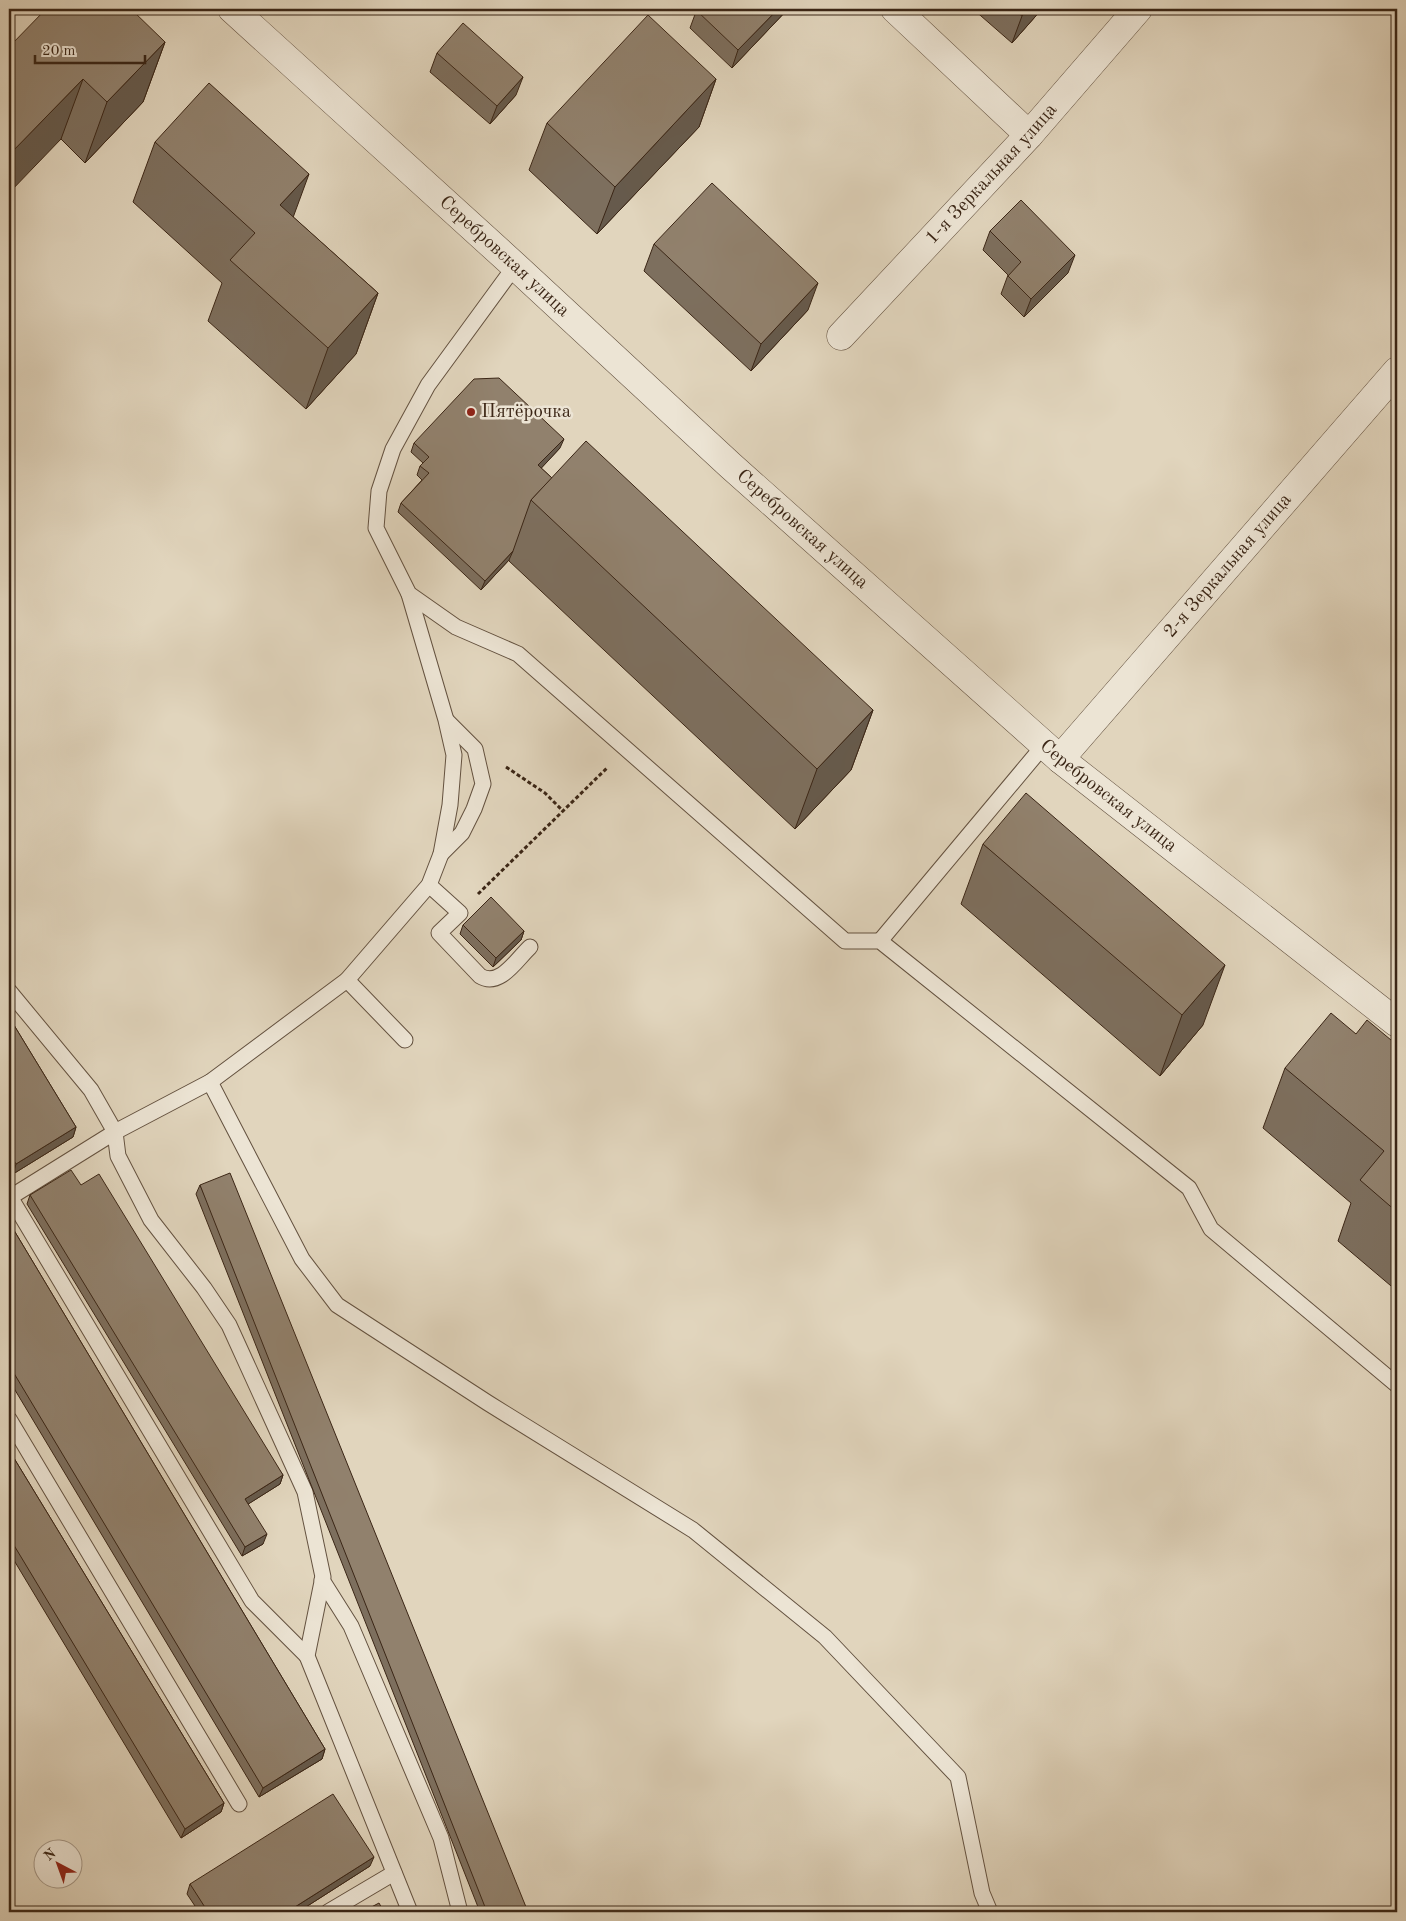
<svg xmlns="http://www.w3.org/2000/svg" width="1406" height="1921" viewBox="0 0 1406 1921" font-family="'Old Standard TT',serif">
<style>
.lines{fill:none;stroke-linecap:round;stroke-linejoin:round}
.service-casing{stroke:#645240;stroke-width:17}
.minor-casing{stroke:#645240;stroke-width:29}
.path{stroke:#3b2616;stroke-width:3;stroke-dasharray:4 2.5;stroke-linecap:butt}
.service{stroke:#ece4d4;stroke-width:15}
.minor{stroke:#ece4d4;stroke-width:28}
.wall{fill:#7d6f5e;stroke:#3b2616}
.shaded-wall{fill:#665a4c;stroke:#3b2616}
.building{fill:#91816d;stroke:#3b2616}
.poi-dot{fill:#8f2418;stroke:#ece4d4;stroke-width:2}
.labels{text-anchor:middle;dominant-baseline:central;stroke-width:5;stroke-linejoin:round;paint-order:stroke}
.street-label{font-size:19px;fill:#3b2616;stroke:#ece4d4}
.poi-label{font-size:19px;fill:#3b2616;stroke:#ece4d4;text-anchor:start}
</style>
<rect width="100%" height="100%" fill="#e1d5bd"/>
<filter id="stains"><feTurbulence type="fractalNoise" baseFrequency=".004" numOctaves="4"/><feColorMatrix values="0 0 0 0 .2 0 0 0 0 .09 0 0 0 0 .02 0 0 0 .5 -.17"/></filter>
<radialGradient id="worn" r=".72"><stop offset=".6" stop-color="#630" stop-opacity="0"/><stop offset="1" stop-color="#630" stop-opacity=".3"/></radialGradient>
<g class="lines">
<!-- service casing -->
<g class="service-casing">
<g id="service">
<polyline points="515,266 428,385 393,449 379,491 376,528 409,594 456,627 518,654 845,941 880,941 1189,1188 1211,1229 1397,1385"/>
<polyline points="441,854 462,833 474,809 483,784 475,749 447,721"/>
<path d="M429,885L460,913L439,933L480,976C500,988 517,959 530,947"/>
<polyline points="880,941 1044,745"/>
<polyline points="347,980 405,1040"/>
<polyline points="9,991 91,1090 115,1132 118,1156 151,1220 204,1288 229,1325 305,1492 323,1577 307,1656 410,1912"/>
<polyline points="210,1082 302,1259 337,1305 488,1403 693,1530 825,1637 958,1777 982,1893 990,1912"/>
<polyline points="9,1195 252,1601 307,1656"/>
<polyline points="9,1198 115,1132 210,1082 347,980 429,885 441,854 450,805 454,755 446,720 409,594"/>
<polyline points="9,1419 239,1804"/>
<polyline points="322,1580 351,1626 441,1838 460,1912"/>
<polyline points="328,1912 394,1873"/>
</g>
</g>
<!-- minor casing -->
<g class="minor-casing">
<g id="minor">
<path id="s1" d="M232,9L515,266L731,466L1060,759L1397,1023"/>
<polyline points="895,9 1029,135"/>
<path id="s2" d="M841,336L1029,135L1138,9"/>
<path id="s3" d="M1060,759L1397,371"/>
</g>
</g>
<!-- path -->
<g class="path">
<polyline points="506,767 545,793 563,811"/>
<polyline points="478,894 608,767"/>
</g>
<!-- service -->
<use href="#service" class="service"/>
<!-- minor -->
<use href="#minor" class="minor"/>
</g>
<!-- wall -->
<g class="wall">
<polygon points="697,9 788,9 732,68 690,28"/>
<polygon points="973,9 1042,9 1012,43"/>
<polygon points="165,42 143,102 85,163 61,139 9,47"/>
<polygon points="437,53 516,95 490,124 430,72"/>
<polygon points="716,79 699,127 597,234 529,170 547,123"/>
<polygon points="155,142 293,217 378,293 356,354 306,409 208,321 222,283 133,202"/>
<polygon points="990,231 1068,273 1024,317 1001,294 1008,275 983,250"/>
<polygon points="654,244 808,310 751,371 644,271"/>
<polygon points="414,443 560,448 541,468 552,478 873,710 851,770 795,829 509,561 509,560 481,590 398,512 401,503 422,480 417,475 420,466 423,463 411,452"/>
<polygon points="983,844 1203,1025 1160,1076 961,904"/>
<polygon points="463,925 524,931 521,940 493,967 460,934"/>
<polygon points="9,1017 76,1127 73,1137 13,1174 9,1167"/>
<polygon points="1397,1045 1397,1291 1338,1241 1351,1203 1263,1128 1285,1068"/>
<polygon points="81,1185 283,1475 280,1484 248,1504 263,1544 242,1556 27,1204 30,1195"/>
<polygon points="200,1185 528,1912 480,1912 196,1194"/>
<polygon points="9,1222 325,1749 322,1759 259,1797 9,1380"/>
<polygon points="9,1450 224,1803 221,1812 181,1838 9,1552"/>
<polygon points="370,1866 298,1912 199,1912 187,1894 190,1884"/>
</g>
<!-- shaded-wall -->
<g class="shaded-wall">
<polygon points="778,9 788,9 732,68 738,50"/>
<polygon points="1028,9 1042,9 1012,43 1022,16"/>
<polygon points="165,42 143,102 85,163 107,102"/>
<polygon points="523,77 516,95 490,124 497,106"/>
<polygon points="83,79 61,139 9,193 9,155"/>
<polygon points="716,79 699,127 597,234 615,187"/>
<polygon points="309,174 287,234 280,205"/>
<polygon points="1075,255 1068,273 1024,317 1031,299"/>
<polygon points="818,283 808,310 751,371 761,344"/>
<polygon points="378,293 356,354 306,409 328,348"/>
<polygon points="564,439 560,448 535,475 538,465"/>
<polygon points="513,551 509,560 481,590 485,581"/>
<polygon points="873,710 851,770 795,829 817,769"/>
<polygon points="524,931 521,940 493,967 496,958"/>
<polygon points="1225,965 1203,1025 1160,1076 1182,1015"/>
<polygon points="76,1127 73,1137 13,1174 16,1164"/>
<polygon points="283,1475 280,1484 242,1508 245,1499"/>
<polygon points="267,1534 263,1544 242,1556 245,1547"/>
<polygon points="325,1749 322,1759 259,1797 263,1788"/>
<polygon points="224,1803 221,1812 181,1838 185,1829"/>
<polygon points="374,1857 370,1866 298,1912 287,1912"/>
</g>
<!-- building -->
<g class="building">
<polygon points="46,9 131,9 165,42 107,102 83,79 9,155 9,47"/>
<polygon points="697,9 778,9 738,50 696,10"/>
<polygon points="1013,9 1028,9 1022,16"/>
<polygon points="648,15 716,79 615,187 547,123"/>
<polygon points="463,23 523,77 497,106 437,53"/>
<polygon points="209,83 309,174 280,205 378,293 328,348 230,260 255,233 155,142"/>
<polygon points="712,183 818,283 761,344 654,244"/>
<polygon points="1021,200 1075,255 1031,299 1008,276 1021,262 990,231"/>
<polygon points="499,378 564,439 538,465 552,478 531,500 513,551 485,581 401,503 429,473 420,466 429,457 414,443 474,379"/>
<polygon points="586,441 873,710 817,769 531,500"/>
<polygon points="1026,793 1225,965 1182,1015 983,844"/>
<polygon points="491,897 524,931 496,958 463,925"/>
<polygon points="1331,1013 1356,1034 1367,1020 1397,1045 1397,1212 1360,1180 1384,1151 1285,1068"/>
<polygon points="9,1017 76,1127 16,1164 9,1152"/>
<polygon points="71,1170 81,1185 99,1174 283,1475 245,1499 267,1534 245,1547 30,1195"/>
<polygon points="230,1173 528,1912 487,1912 200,1185"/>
<polygon points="9,1222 325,1749 263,1788 9,1365"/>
<polygon points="9,1450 224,1803 185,1829 9,1537"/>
<polygon points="333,1794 374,1857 287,1912 208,1912 190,1884"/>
<polygon points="379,1903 384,1912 362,1912"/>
</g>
<!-- markers -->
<circle class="poi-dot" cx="471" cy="412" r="5"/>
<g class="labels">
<!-- street labels -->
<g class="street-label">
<text stroke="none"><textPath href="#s2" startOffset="221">1-я Зеркальная улица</textPath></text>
<text stroke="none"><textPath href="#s1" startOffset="368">Серебровская улица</textPath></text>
<text stroke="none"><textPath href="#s1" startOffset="772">Серебровская улица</textPath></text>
<text stroke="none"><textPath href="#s3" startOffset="256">2-я Зеркальная улица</textPath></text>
<text stroke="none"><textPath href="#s1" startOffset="1178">Серебровская улица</textPath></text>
</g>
<!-- poi labels -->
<g class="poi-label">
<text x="481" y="412">Пятёрочка</text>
</g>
</g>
<!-- margin -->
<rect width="1406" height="1921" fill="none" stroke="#e1d5bd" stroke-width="30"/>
<rect x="10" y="10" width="1386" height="1901" fill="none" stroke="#3b2616" stroke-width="2.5"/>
<rect x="15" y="15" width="1376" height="1891" fill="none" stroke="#3b2616"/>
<!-- north arrow -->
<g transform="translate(58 1864) rotate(319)"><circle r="24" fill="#ece4d4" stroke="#a59888"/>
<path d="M0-4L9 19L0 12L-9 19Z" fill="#8f2418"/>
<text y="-8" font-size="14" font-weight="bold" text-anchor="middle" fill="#3b2616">N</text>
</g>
<!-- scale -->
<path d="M35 55v8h110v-8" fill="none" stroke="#3b2616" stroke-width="2.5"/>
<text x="42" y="55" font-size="15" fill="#3b2616" stroke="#ece4d4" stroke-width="4" paint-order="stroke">20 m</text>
<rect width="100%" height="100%" filter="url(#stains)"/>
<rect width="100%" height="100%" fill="url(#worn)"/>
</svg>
